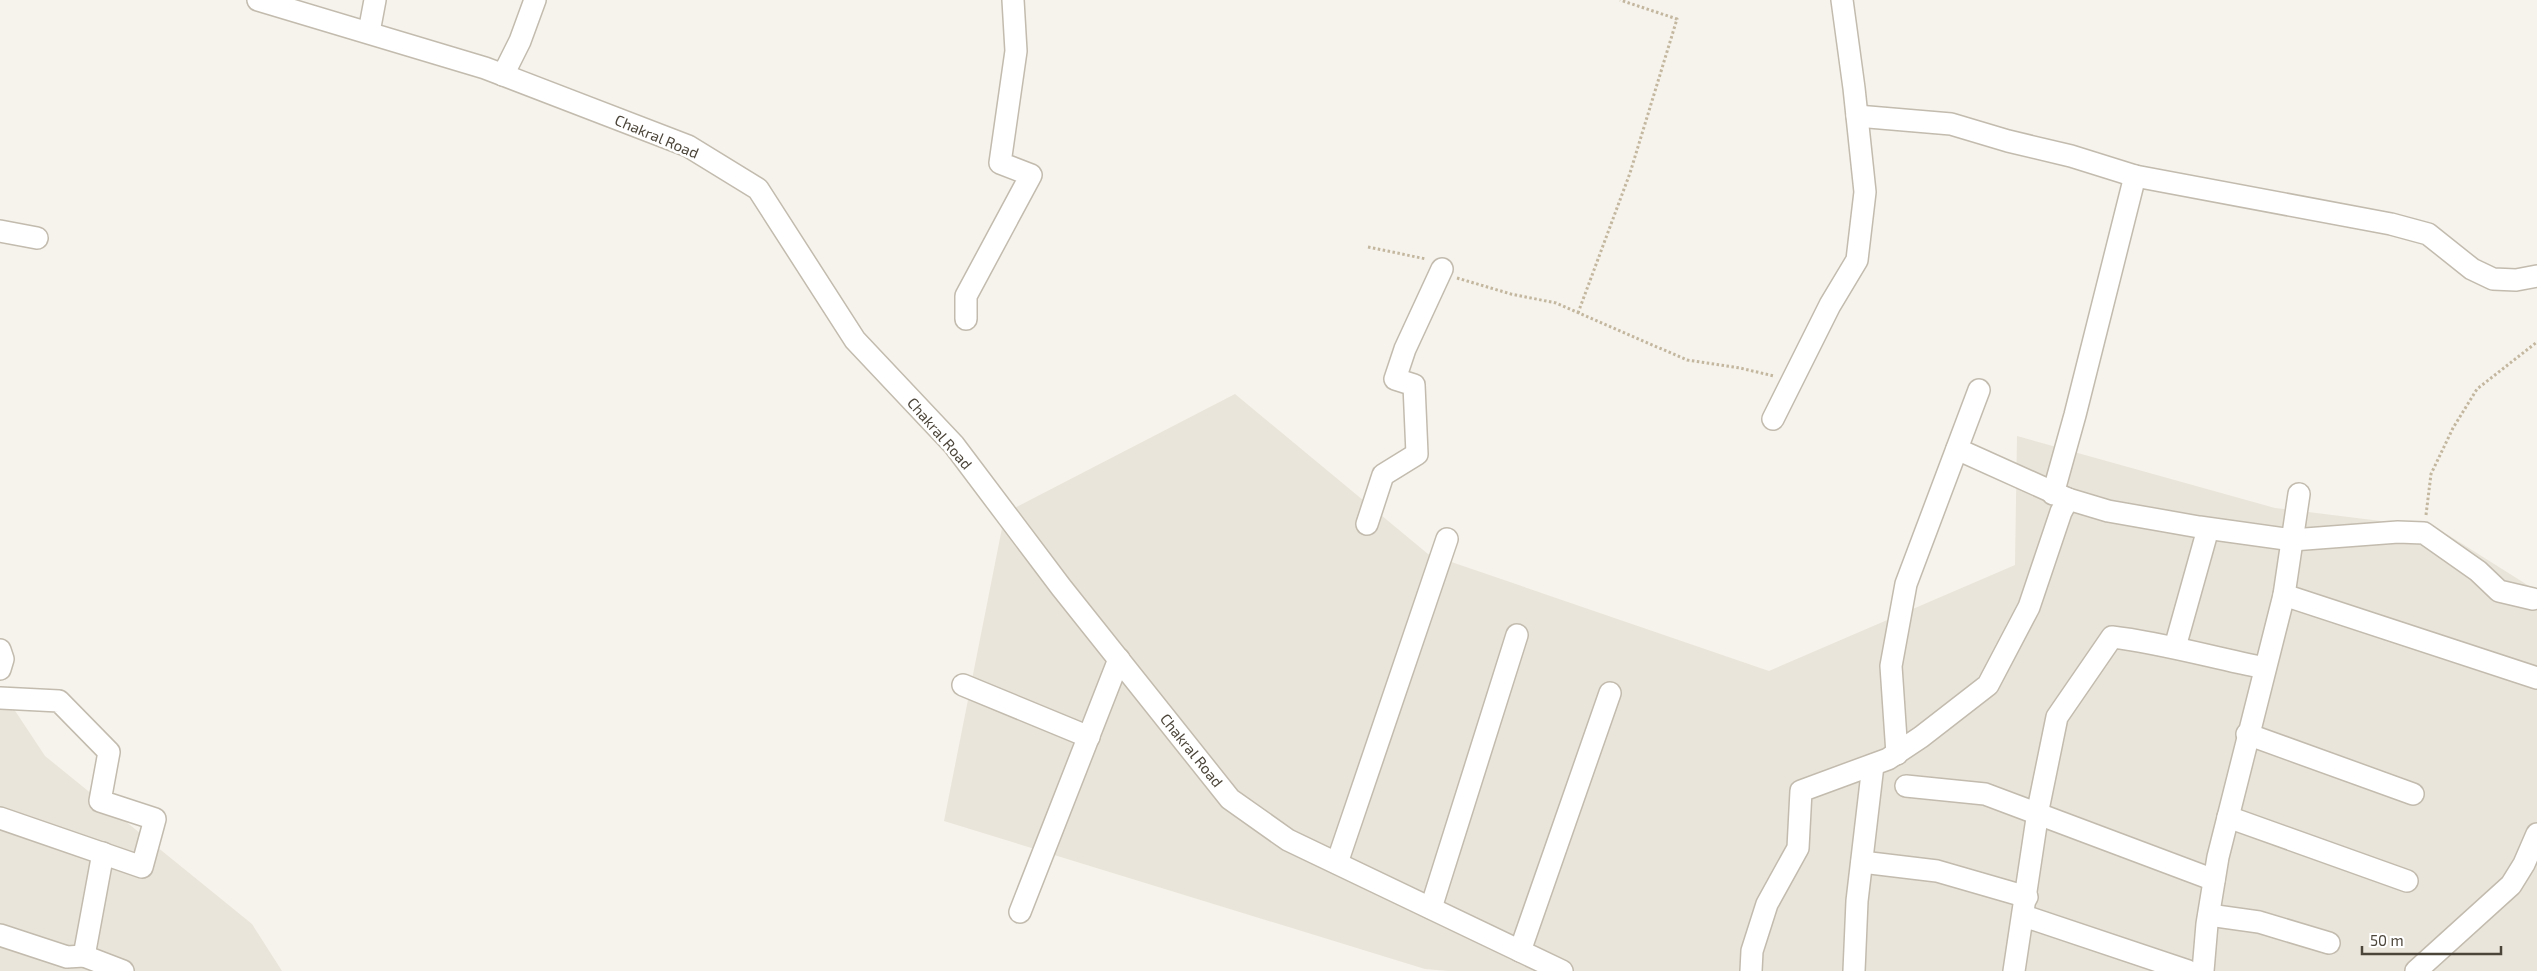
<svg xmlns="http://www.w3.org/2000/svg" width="2537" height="971" viewBox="0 0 2537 971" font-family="'Exo 2',sans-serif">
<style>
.residential{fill:#eae5da}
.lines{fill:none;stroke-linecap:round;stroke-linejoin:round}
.minor-casing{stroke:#c2bbae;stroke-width:24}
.path{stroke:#c4b79f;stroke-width:3;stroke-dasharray:2.5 2.5;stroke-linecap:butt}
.minor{stroke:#fff;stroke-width:21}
.labels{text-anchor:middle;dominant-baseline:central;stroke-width:5;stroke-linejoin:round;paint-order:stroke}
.street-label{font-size:15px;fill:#4b4439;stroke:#fff}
</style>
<rect width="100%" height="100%" fill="#f6f3ec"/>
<!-- residential -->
<g class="residential">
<polygon points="1235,394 1428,554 1769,671 2015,565 2017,436 2275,508 2437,528 2537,591 2537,971 1448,971 1425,969 944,821 1005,513"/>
<polygon points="0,688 45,756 252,924 282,971 0,971"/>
</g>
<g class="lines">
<!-- minor casing -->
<g class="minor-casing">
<g id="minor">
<polyline points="258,0 485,68 688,146 758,189 855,340 954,445 1061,587 1230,799 1288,840 1562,971"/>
<polyline points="369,32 375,0"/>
<polyline points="503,75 520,41 535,0"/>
<polyline points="1857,116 1951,124 2008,141 2071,156 2135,176 2391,224 2428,234 2472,269 2493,279 2516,280 2537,276"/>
<polyline points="0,231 37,238"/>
<polyline points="966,319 966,296 1031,175 1000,163 1016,51 1013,0"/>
<polyline points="1773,419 1830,305 1857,260 1865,192 1854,88 1842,0"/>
<polyline points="1957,449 2068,499 2108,511 2199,527 2292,540 2398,532 2424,533 2478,571 2499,591 2533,599"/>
<polyline points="2053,494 2075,415 2135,176"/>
<polyline points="1367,524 1383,475 1417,454 1414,385 1395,379 1405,349 1442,269"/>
<polyline points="2284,595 2537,678"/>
<polyline points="2175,647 2208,529"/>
<polyline points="0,650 3,659 0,669"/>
<polyline points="963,685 1089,737"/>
<polyline points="0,698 59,701 109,752 100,801 155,819 142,867 0,818"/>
<polyline points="2247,734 2413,794"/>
<polyline points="1897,754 1891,666 1906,584 1979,390"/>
<polyline points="1906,786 1985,794 2214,880"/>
<polyline points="2228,817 2407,881"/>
<polyline points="103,853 84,956 123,971"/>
<polyline points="1862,862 1937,871 2027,897"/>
<polyline points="1337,863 1447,539"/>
<polyline points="1431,908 1517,635"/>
<polyline points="1020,912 1119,659"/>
<polyline points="2209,915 2259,922 2329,943"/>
<polyline points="2024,916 2188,971"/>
<polyline points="0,935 67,957 84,956"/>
<polyline points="1520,951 1610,693"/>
<polyline points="1751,971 1752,951 1767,904 1798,848 1801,791 1888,759 1921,737 1988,685 2029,607 2061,512 2068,499"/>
<polyline points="1854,971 1857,901 1873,765"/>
<path d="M2014,971L2039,805L2057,717L2112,637C2164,643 2213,658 2265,668"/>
<polyline points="2203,971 2207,924 2218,857 2284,595 2299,494"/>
<polyline points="2416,971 2511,885 2524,864 2537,834"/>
</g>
</g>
<!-- path -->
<g class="path">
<polyline points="1368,247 1426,259"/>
<polyline points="1457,278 1511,294 1556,303 1687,360 1740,368 1774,376"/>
<polyline points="1578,313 1630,173 1677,19 1620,0"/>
<polyline points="2426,515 2431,474 2453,428 2477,389 2537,342"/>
</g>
<!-- minor -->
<use href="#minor" class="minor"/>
</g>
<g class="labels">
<!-- street labels -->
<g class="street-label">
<text transform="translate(657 136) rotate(23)">Chakral Road</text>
<text transform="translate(940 433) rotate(49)">Chakral Road</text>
<text transform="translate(1192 750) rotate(51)">Chakral Road</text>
</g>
</g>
<!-- scale -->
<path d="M2362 946v8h139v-8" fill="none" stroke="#4b4439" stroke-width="2.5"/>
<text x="2370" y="946" font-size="15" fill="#4b4439" stroke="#ffffff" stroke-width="4" paint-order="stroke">50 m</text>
</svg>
